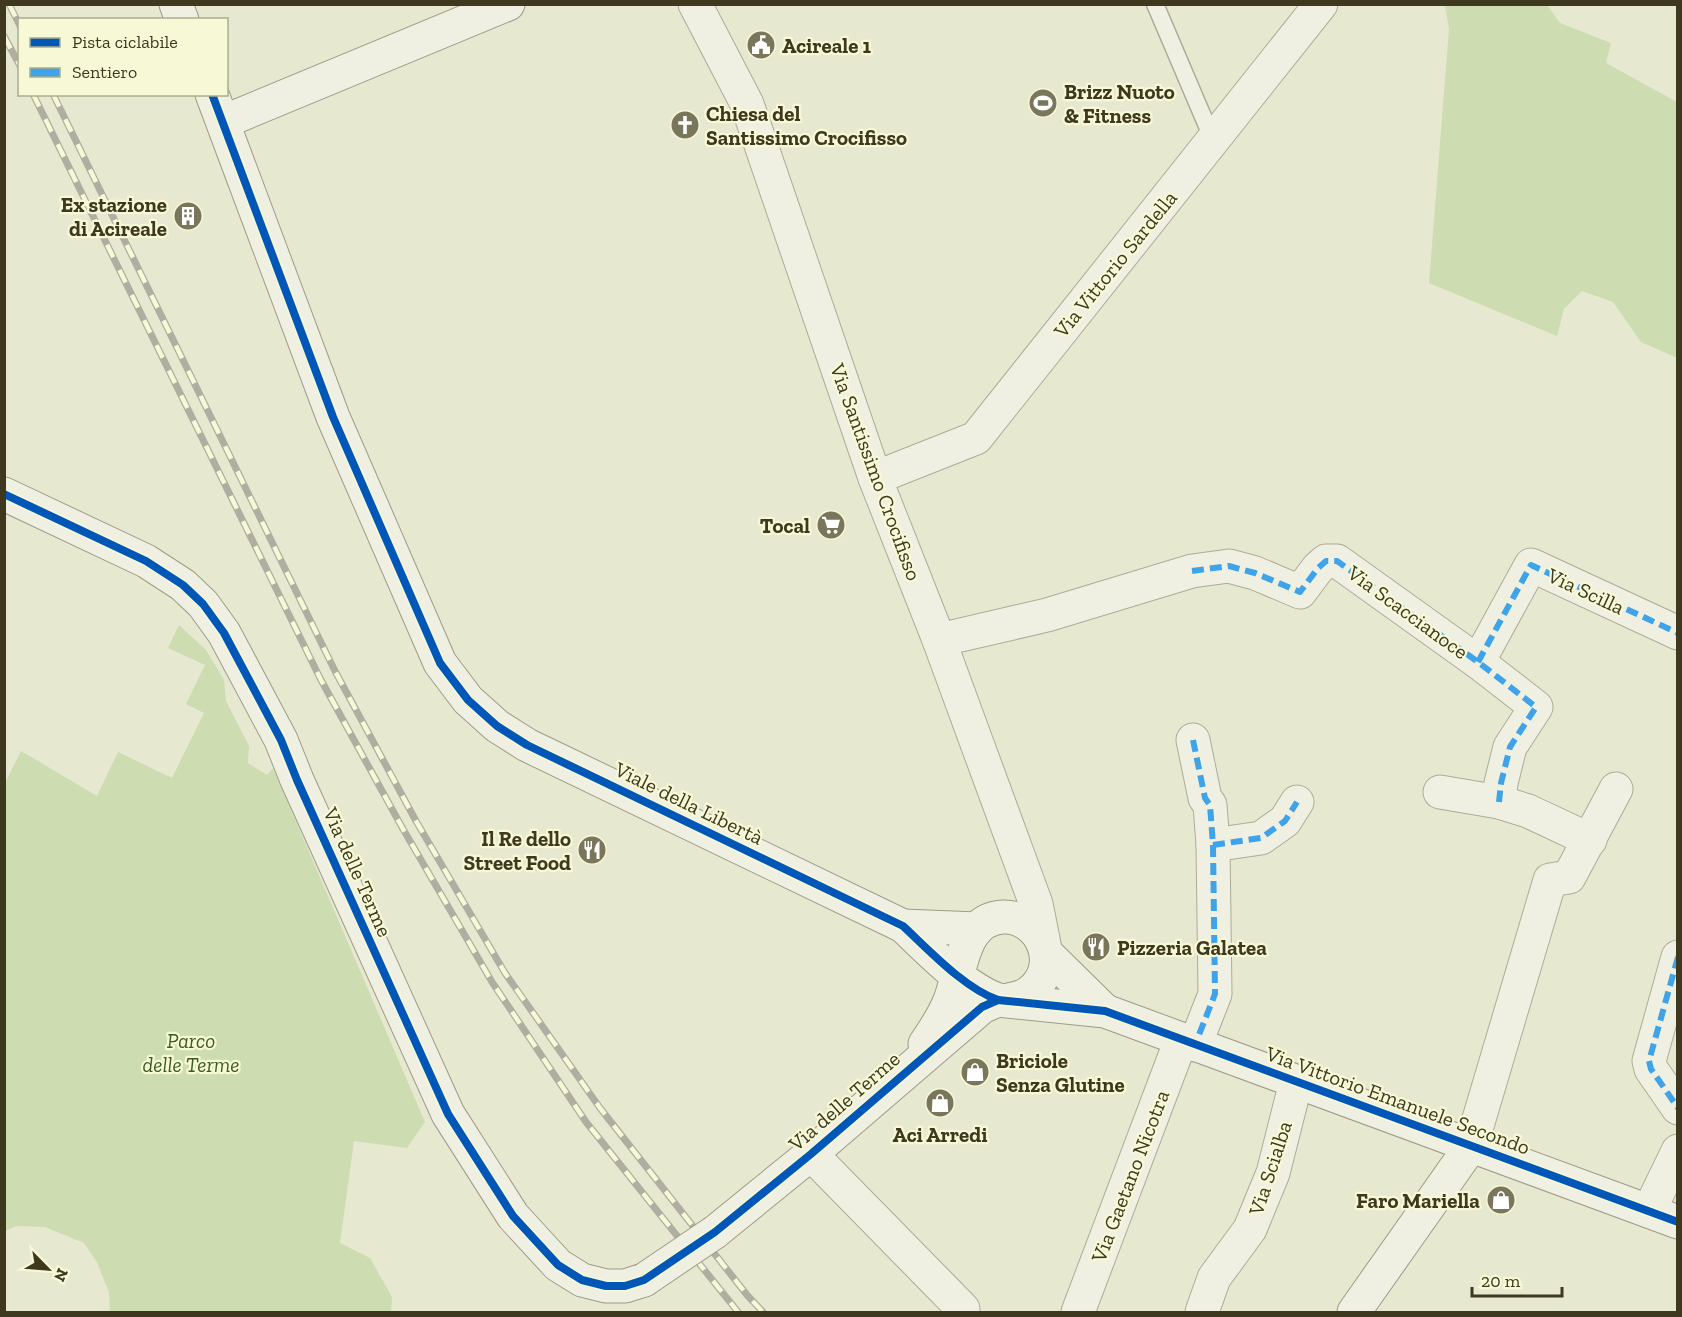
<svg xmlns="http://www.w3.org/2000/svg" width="1682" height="1317" viewBox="0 0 1682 1317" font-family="'Zilla Slab',serif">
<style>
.green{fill:#cddcb1}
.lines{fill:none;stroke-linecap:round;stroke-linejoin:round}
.lane-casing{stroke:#adac98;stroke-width:19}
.street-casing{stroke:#adac98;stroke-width:35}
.secondary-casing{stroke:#9d9c88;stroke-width:35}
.lane{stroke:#f0f0e2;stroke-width:16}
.street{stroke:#f0f0e2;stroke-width:33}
.secondary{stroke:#f0f0e2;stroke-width:33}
.rail-casing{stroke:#afaea1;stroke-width:7}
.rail{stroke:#f7f9d6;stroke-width:4.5;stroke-dasharray:14;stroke-linecap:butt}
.secondary-bridge-casing{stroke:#9d9c88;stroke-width:35;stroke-linecap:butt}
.secondary-bridge{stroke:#f0f0e2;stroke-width:33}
.quiet{stroke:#3fa3ea;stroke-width:6;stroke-dasharray:12 6;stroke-linecap:butt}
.cycleway-casing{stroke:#f7f9d6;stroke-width:11}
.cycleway{stroke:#0057b8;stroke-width:8}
.labels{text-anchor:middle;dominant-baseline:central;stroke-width:4.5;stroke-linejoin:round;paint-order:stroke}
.poi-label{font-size:21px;font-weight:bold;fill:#3e381e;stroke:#f7f9d6;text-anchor:start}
.street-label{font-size:21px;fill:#3e381e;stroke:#f7f9d6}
.park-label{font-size:21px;font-style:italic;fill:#3b5c23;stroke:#f7f9d6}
</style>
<rect width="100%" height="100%" fill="#e7e8d0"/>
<!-- green -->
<g class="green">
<polygon points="1445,5 1547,5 1560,23 1611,43 1606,63 1677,102 1677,358 1641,342 1613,302 1582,291 1564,309 1557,336 1429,283 1449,29"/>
<polygon points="179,625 206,650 224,680 226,701 249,746 248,763 267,775 273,768 425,1122 407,1148 354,1141 340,1243 370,1258 392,1297 391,1312 110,1312 109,1293 97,1262 84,1243 45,1227 17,1226 5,1231 5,783 21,751 97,796 118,752 172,778 204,713 186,704 205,665 168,648"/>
</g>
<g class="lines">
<!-- lane casing -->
<g class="lane-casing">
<polyline id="lane" points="1155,4 1213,140"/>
</g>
<!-- street casing -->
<g class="street-casing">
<g id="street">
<polyline points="695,4 747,104 875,478 939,640 1036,904 1044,944"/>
<polyline points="875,478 976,438 1321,4"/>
<polyline points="939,640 1047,615 1192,571 1229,566 1255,573 1300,592 1318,568 1326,561 1337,561 1478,662 1536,707 1510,747 1501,783 1499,802"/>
<polyline points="1478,662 1531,565 1678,633"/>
<polyline points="1193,740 1205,798 1210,805 1213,845 1215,994 1195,1045"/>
<polyline points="1440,792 1499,802 1528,811 1590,840"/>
<polyline points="1213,845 1261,838 1285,821 1297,802"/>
<polyline points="1678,957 1649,1061 1651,1069 1678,1108"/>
<polyline points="1471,1146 1550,880 1569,877 1616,789"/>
<polyline points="811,1154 963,1309"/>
<polyline points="1649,1211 1678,1151"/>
<polyline points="1078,1312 1181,1040"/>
<polyline points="1202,1312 1214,1278 1250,1229 1273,1173 1296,1082"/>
</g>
</g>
<!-- secondary casing -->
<g class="secondary-casing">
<g id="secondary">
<polyline points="176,4 182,20"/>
<path d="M212,94L333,417L440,663L468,700L497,726L527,745L903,926C929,950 964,988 998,1000L1105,1011L1678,1222"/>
<polyline points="223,122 508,4"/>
<polyline points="4,494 146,561 183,585 203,604 224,633 281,740 297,780 448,1114 513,1216 558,1265 582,1280 606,1286 625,1286 644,1280"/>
<polyline points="903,926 977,929"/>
<polyline points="1047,954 1105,1011"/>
<path d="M925,1044C933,1032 942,1019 948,1005C962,976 960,919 1003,917C1042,916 1063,967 1030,992C1024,997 1017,998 1009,1000"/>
<polyline points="715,1232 811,1154 982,1007 998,1000"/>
<polyline points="1354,1312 1471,1146"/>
</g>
</g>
<!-- lane -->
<use href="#lane" class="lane"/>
<!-- street -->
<use href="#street" class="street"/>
<!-- secondary -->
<use href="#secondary" class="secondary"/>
<!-- rail casing -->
<g class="rail-casing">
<g id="rail">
<polyline points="9,4 20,26"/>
<polyline points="4,36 20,66"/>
<polyline points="33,94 321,680 403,829 492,982 586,1122 738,1312"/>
<polyline points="53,94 335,671 416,821 505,973 600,1108 747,1295 763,1312"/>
</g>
</g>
<!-- rail -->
<use href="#rail" class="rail"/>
<!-- secondary-bridge casing -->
<g class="secondary-bridge-casing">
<polyline id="secondary-bridge" points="644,1280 715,1232"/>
</g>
<!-- secondary-bridge -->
<use href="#secondary-bridge" class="secondary-bridge"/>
<!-- quiet -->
<g class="quiet">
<polyline points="1192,571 1229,566 1255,573 1300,592 1318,568 1326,561 1337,561 1478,662 1536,707 1510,747 1501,783 1499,802"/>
<polyline points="1478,662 1531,565 1678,633"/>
<polyline points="1193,740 1205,798 1210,805 1213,845 1215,994 1195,1045"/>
<polyline points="1213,845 1261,838 1285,821 1297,802"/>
<polyline points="1678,957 1649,1061 1651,1069 1678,1108"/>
</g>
<!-- cycleway casing -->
<g class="cycleway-casing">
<g id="cycleway">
<path d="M212,94L333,417L440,663L468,700L497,726L527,745L903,926C929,950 964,988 998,1000L1105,1011L1678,1222"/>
<polyline points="4,494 146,561 183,585 203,604 224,633 281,740 297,780 448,1114 513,1216 558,1265 582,1280 606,1286 625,1286 644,1280 715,1232 811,1154 982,1007 998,1000"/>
</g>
</g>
<!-- cycleway -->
<use href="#cycleway" class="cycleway"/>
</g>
<!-- icons -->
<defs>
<g id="civic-disc" transform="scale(1.5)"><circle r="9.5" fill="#79765c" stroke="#f7f9d6"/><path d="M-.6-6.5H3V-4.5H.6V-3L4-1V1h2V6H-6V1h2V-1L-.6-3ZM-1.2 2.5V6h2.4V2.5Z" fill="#fff"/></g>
<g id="stadium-disc" transform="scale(1.5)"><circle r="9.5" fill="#79765c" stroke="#f7f9d6"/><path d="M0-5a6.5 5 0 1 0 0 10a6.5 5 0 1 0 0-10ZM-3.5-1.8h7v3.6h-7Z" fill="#fff"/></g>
<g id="church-disc" transform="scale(1.5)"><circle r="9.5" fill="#79765c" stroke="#f7f9d6"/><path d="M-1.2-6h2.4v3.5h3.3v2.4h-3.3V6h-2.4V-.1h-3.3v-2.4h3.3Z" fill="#fff"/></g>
<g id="building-disc" transform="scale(1.5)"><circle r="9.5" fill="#79765c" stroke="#f7f9d6"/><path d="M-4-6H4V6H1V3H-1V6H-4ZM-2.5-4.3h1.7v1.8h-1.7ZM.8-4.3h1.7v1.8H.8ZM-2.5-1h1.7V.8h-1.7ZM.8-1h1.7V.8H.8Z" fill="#fff"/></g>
<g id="supermarket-disc" transform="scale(1.5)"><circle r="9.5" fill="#79765c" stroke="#f7f9d6"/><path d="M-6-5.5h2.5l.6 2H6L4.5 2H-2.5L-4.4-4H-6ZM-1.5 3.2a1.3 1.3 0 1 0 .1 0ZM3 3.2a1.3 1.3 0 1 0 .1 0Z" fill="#fff"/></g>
<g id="restaurant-disc" transform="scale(1.5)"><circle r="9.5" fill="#79765c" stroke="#f7f9d6"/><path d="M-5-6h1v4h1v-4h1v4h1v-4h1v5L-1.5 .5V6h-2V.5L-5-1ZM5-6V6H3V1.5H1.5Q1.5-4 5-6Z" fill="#fff"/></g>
<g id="shop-disc" transform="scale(1.5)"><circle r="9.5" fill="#79765c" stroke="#f7f9d6"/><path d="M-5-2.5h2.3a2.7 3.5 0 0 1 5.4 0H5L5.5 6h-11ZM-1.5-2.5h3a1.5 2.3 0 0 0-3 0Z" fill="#fff"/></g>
</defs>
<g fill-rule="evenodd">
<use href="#civic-disc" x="761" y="45"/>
<use href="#stadium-disc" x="1043" y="103"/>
<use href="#church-disc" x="685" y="125"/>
<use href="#building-disc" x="188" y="216"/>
<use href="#supermarket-disc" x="831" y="525"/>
<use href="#restaurant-disc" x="592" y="850"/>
<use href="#restaurant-disc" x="1096" y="947"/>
<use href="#shop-disc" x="975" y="1072"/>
<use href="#shop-disc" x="940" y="1103"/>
<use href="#shop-disc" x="1501" y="1200"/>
</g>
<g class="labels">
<!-- poi labels -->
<g class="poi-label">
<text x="782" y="45">Acireale 1</text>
<text x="1064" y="91">Brizz Nuoto<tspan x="1064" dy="24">&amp; Fitness</tspan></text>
<text x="706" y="113">Chiesa del<tspan x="706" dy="24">Santissimo Crocifisso</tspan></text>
<text x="167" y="204" text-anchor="end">Ex stazione<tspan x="167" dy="24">di Acireale</tspan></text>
<text x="810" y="525" text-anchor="end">Tocal</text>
<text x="571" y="838" text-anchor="end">Il Re dello<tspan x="571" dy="24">Street Food</tspan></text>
<text x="1117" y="947">Pizzeria Galatea</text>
<text x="996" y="1060">Briciole<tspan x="996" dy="24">Senza Glutine</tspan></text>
<text x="940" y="1134" text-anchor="middle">Aci Arredi</text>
<text x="1480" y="1200" text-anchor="end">Faro Mariella</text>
</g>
<!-- street labels -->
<g class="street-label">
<text transform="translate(1115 264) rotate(-51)">Via Vittorio Sardella</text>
<text transform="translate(876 472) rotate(70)">Via Santissimo Crocifisso</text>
<text transform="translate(1586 591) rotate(25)">Via Scilla</text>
<text transform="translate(1408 612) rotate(36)">Via Scaccianoce</text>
<text transform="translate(689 803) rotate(26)">Viale della Libertà</text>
<text transform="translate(358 872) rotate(66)">Via delle Terme</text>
<text transform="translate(1398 1100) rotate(20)">Via Vittorio Emanuele Secondo</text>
<text transform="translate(844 1101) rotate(-41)">Via delle Terme</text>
<text transform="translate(1270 1168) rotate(-72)">Via Scialba</text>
<text transform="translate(1130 1176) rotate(-69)">Via Gaetano Nicotra</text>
</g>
<!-- park labels -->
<g class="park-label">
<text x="191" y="1040">Parco<tspan x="191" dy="24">delle Terme</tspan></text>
</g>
</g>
<!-- border -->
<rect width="1682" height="1317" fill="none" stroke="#3e381e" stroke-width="12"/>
<!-- legend -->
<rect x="18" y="18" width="210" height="78" fill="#f7f9d6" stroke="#adac8c" stroke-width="1.5"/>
<rect x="30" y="38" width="30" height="9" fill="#0057b8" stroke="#adac8c" stroke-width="1.5"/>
<text x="72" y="48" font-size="18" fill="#3e381e">Pista ciclabile</text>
<rect x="30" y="68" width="30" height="9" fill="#3fa3ea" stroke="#adac8c" stroke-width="1.5"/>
<text x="72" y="78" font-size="18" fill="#3e381e">Sentiero</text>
<!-- north arrow -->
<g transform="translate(48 1269) rotate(115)" stroke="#f7f9d6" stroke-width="4.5" paint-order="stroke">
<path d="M0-4.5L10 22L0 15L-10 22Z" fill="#3e381e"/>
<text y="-9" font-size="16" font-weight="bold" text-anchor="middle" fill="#3e381e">N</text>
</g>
<!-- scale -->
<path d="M1472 1287v9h90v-9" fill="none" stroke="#3e381e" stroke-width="3"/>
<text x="1481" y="1287" font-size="18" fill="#3e381e" stroke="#f7f9d6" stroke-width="4.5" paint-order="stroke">20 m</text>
</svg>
